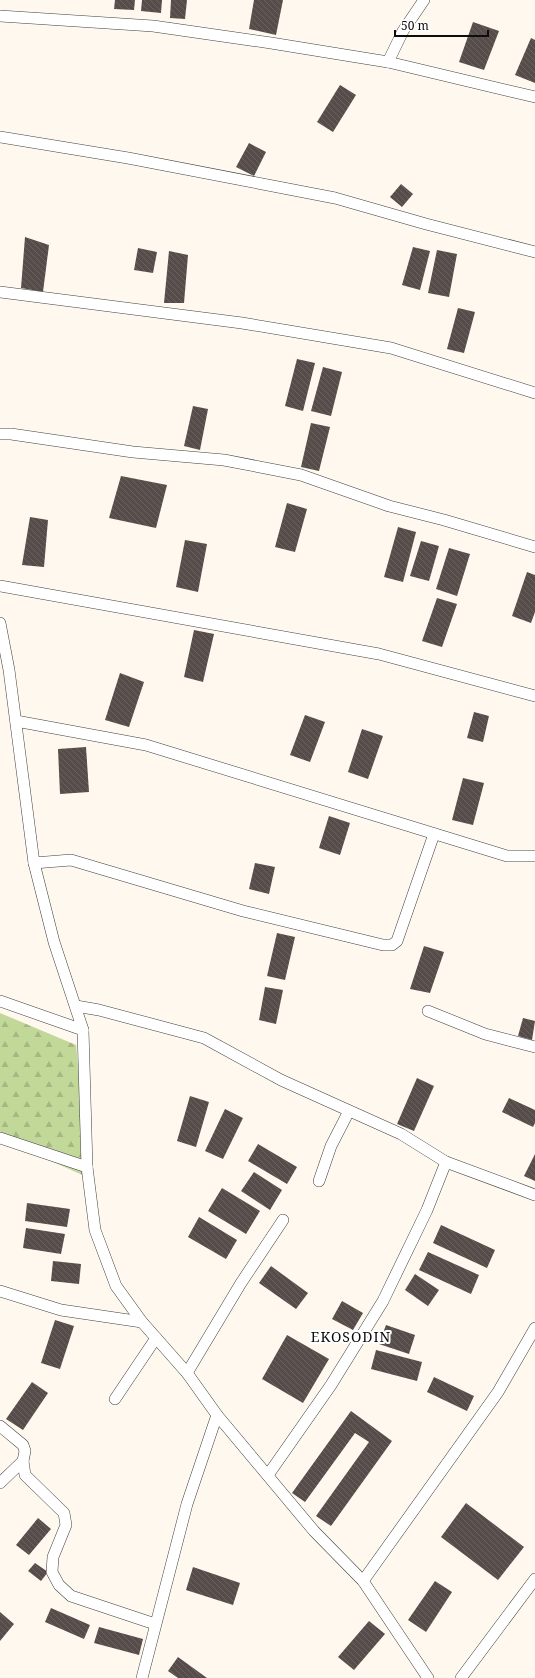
<svg xmlns="http://www.w3.org/2000/svg" width="535" height="1678" viewBox="0 0 535 1678" font-family="'Noto Serif',serif">
<style>
.forest{fill:url(#forest-firs)}
.building{fill:url(#building-back-hatch)}
.lines{fill:none;stroke-linecap:round;stroke-linejoin:round}
.street-casing{stroke:#404040;stroke-width:12}
.street{stroke:#fff;stroke-width:11}
.labels{text-anchor:middle;dominant-baseline:central;stroke-width:4;stroke-linejoin:round;paint-order:stroke}
.quarter-label{font-size:14px;letter-spacing:1px;fill:#0d0d0d;stroke:#fff}
</style>
<defs>
<pattern id="forest-firs" width="22" height="20" patternUnits="userSpaceOnUse"><rect width="22" height="20" fill="#c1d899"/><path d="M5 1l3.5 6h-7zM16 11l3.5 6h-7z" fill="#a5b883"/></pattern>
<pattern id="building-back-hatch" width="6" height="6" patternUnits="userSpaceOnUse"><rect width="6" height="6" fill="#564c4a"/><path d="M-1 5l2 2M0 0l6 6M5-1l2 2" fill="none" stroke="#696160"/></pattern>
</defs>
<rect width="100%" height="100%" fill="#fef8ef"/>
<!-- forest -->
<polygon class="forest" points="0,1013 76,1045 89,1178 0,1138"/>
<!-- building -->
<g class="building">
<polygon points="115,0 135,0 134,10 114,9"/>
<polygon points="142,0 162,0 161,13 141,11"/>
<polygon points="171,0 187,0 185,19 170,18"/>
<polygon points="254,0 283,0 276,35 249,29"/>
<polygon points="473,22 499,31 484,70 459,62"/>
<polygon points="531,38 535,40 535,83 515,75"/>
<polygon points="340,85 356,95 333,132 317,122"/>
<polygon points="249,143 266,152 254,176 236,167"/>
<polygon points="401,184 413,194 402,207 390,197"/>
<polygon points="25,237 49,245 43,292 21,288"/>
<polygon points="413,247 430,251 420,290 402,285"/>
<polygon points="138,248 157,252 153,273 134,270"/>
<polygon points="437,250 457,254 449,297 428,293"/>
<polygon points="169,251 188,255 184,303 164,303"/>
<polygon points="458,308 475,312 464,353 447,349"/>
<polygon points="297,359 315,363 303,411 285,406"/>
<polygon points="323,367 342,372 331,416 311,411"/>
<polygon points="193,406 208,409 200,450 184,446"/>
<polygon points="311,423 330,427 319,471 301,467"/>
<polygon points="121,476 167,485 156,528 109,518"/>
<polygon points="287,503 307,509 295,552 275,547"/>
<polygon points="30,517 48,520 44,567 22,565"/>
<polygon points="398,527 416,532 403,582 384,577"/>
<polygon points="185,540 207,544 198,592 176,587"/>
<polygon points="421,541 439,546 429,581 410,576"/>
<polygon points="449,548 470,554 457,596 436,589"/>
<polygon points="527,572 535,575 535,612 531,623 512,616"/>
<polygon points="437,598 457,604 442,647 422,641"/>
<polygon points="194,630 214,634 203,682 184,677"/>
<polygon points="120,673 144,682 129,727 105,720"/>
<polygon points="474,712 489,716 483,742 467,738"/>
<polygon points="305,715 325,722 310,762 290,755"/>
<polygon points="362,729 383,736 368,779 348,772"/>
<polygon points="86,747 89,792 60,794 58,749"/>
<polygon points="463,778 484,783 473,825 452,820"/>
<polygon points="329,816 350,823 340,855 319,848"/>
<polygon points="255,863 275,867 269,894 249,889"/>
<polygon points="277,933 295,937 285,980 267,976"/>
<polygon points="424,946 444,952 430,993 410,989"/>
<polygon points="265,987 283,990 276,1024 259,1020"/>
<polygon points="523,1018 535,1021 532,1040 518,1036"/>
<polygon points="417,1078 434,1086 414,1131 397,1124"/>
<polygon points="190,1096 209,1102 196,1147 177,1141"/>
<polygon points="509,1098 535,1110 535,1123 533,1127 502,1112"/>
<polygon points="225,1109 243,1118 223,1159 205,1151"/>
<polygon points="258,1144 297,1167 287,1184 248,1161"/>
<polygon points="535,1154 535,1181 524,1176"/>
<polygon points="254,1172 282,1190 270,1210 241,1191"/>
<polygon points="222,1188 260,1211 246,1234 208,1211"/>
<polygon points="27,1203 70,1209 67,1227 25,1221"/>
<polygon points="199,1217 237,1240 226,1259 188,1237"/>
<polygon points="441,1225 495,1250 487,1268 433,1243"/>
<polygon points="26,1228 65,1234 61,1254 23,1248"/>
<polygon points="428,1252 479,1275 471,1294 419,1270"/>
<polygon points="53,1261 81,1264 79,1284 51,1281"/>
<polygon points="271,1266 308,1293 296,1309 259,1283"/>
<polygon points="415,1274 439,1290 428,1306 405,1290"/>
<polygon points="342,1301 363,1313 353,1330 332,1319"/>
<polygon points="55,1320 74,1326 60,1369 41,1363"/>
<polygon points="386,1325 415,1335 409,1354 379,1344"/>
<polygon points="287,1335 329,1359 303,1403 262,1379"/>
<polygon points="376,1350 422,1362 417,1381 371,1369"/>
<polygon points="434,1377 474,1396 467,1411 427,1392"/>
<polygon points="32,1382 48,1393 23,1430 6,1419"/>
<polygon points="351,1411 392,1441 331,1526 316,1516 369,1442 355,1433 305,1502 292,1493"/>
<polygon points="466,1503 524,1547 498,1580 441,1537"/>
<polygon points="38,1518 51,1529 29,1555 16,1545"/>
<polygon points="35,1563 48,1572 41,1581 28,1571"/>
<polygon points="193,1567 240,1583 233,1605 186,1590"/>
<polygon points="435,1581 452,1592 426,1632 408,1620"/>
<polygon points="51,1608 90,1625 84,1639 45,1622"/>
<polygon points="0,1612 14,1624 0,1641"/>
<polygon points="369,1621 385,1634 354,1670 338,1657"/>
<polygon points="99,1627 143,1639 139,1655 94,1643"/>
<polygon points="178,1657 207,1678 178,1678 168,1671"/>
</g>
<g class="lines">
<!-- street casing -->
<g class="street-casing">
<g id="street">
<polyline points="0,16 153,26 271,43 388,62 535,97"/>
<polyline points="388,62 403,31 424,0"/>
<polyline points="0,137 128,158 335,198 426,224 535,252"/>
<polyline points="0,292 242,323 391,348 535,393"/>
<polyline points="0,434 11,434 133,452 224,460 301,475 389,506 444,520 535,547"/>
<polyline points="0,586 379,654 535,696"/>
<polyline points="0,623 9,670 34,863 54,942 83,1030 87,1167 95,1230 116,1286 142,1322 187,1373 217,1415 314,1531 363,1581 428,1678"/>
<polyline points="16,721 146,745 507,856 535,856"/>
<polyline points="34,863 71,860 243,911 383,945 392,945 397,941 434,834"/>
<polyline points="0,1001 83,1030"/>
<polyline points="76,1006 99,1010 204,1038 281,1080 401,1134 446,1162 535,1195"/>
<polyline points="428,1011 485,1034 535,1047"/>
<polyline points="0,1138 87,1167"/>
<polyline points="319,1181 331,1146 349,1111"/>
<polyline points="0,1291 61,1310 142,1322"/>
<polyline points="187,1373 241,1283 283,1220"/>
<polyline points="115,1399 156,1338"/>
<polyline points="0,1426 23,1445 25,1451 23,1461 25,1475 64,1513 66,1525 53,1557 52,1572 59,1585 71,1596 155,1624"/>
<polyline points="268,1475 331,1385 383,1301 427,1210 446,1162"/>
<polyline points="0,1483 23,1461"/>
<polyline points="363,1581 498,1392 535,1328"/>
<polyline points="142,1678 187,1504 217,1415"/>
<polyline points="461,1678 535,1579"/>
</g>
</g>
<!-- street -->
<use href="#street" class="street"/>
</g>
<g class="labels">
<!-- quarter labels -->
<g class="quarter-label">
<text x="351" y="1336">EKOSODIN</text>
</g>
</g>
<!-- scale -->
<path d="M395 30v6h93v-6" fill="none" stroke="#0d0d0d" stroke-width="2"/>
<text x="401" y="30" font-size="12" fill="#0d0d0d" stroke="#ffffff" stroke-width="3" paint-order="stroke">50 m</text>
</svg>
